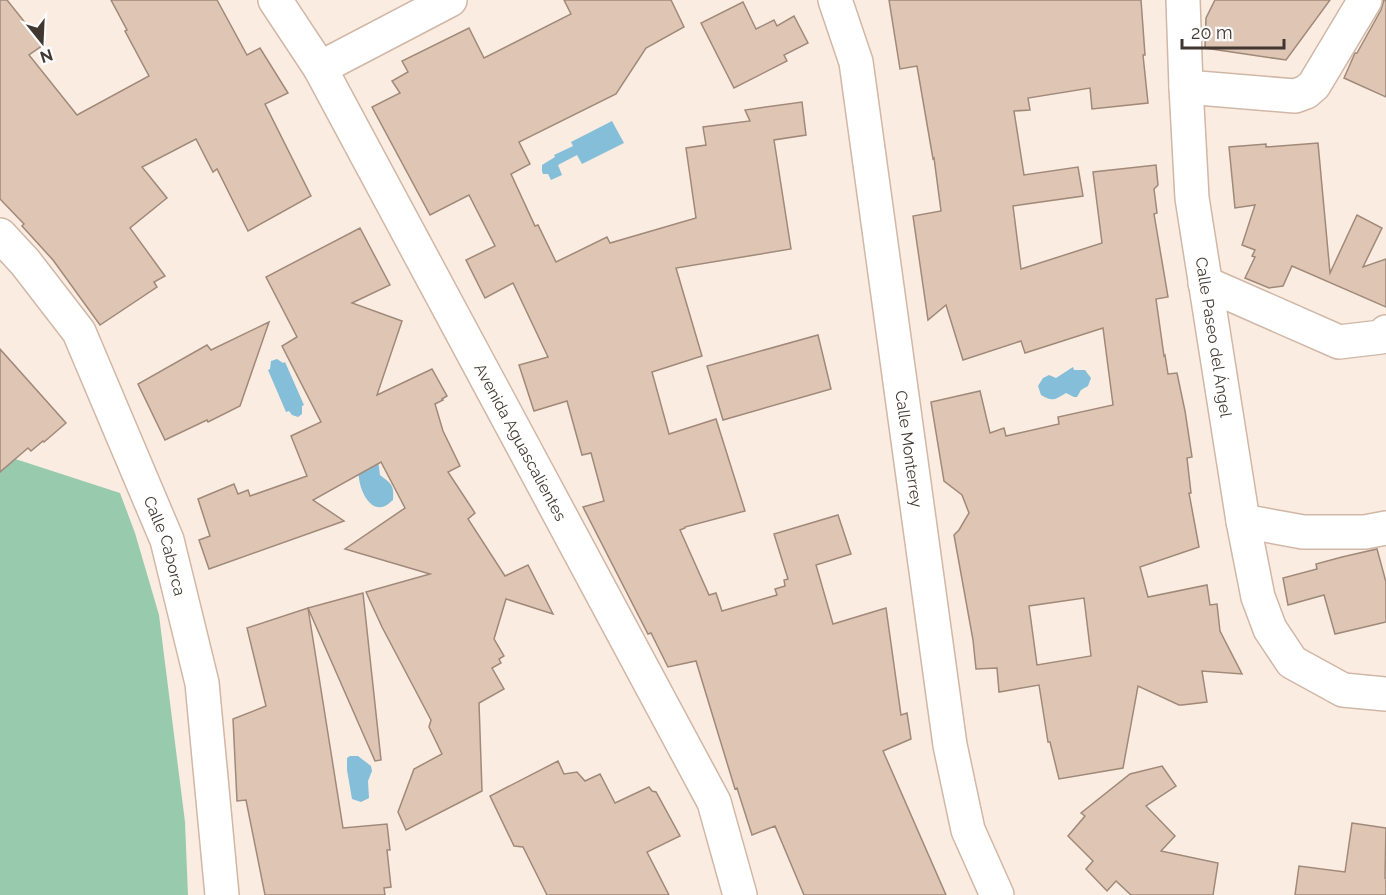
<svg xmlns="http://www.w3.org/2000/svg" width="1386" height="895" viewBox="0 0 1386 895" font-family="Raleway,sans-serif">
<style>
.green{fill:#98caae}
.water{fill:#84bed9}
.building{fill:#dec5b4;stroke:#a08979;stroke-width:1.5;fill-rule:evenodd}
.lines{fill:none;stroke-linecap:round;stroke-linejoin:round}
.minor-casing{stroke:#d0b7a6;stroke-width:36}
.minor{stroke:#fff;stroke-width:33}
.labels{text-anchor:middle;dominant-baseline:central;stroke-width:6;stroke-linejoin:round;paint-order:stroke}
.street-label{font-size:16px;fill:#413730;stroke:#fcfcfc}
</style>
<rect width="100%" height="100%" fill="#fbece1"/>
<!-- green -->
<polygon class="green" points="0,454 120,493 135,533 159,615 185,822 188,895 0,895"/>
<!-- water -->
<g class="water">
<polygon points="612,121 624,143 582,164 577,155 558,165 562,175 551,180 548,174 543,174 542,171 542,165 555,157 554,155 573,146 571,142"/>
<polygon points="277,359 283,363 285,362 304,405 302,406 302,414 298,417 292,415 289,411 286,412 268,370 270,369 271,361"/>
<path d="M1073,367L1074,370H1085L1091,378L1088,386L1081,390L1077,397H1074L1066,393C1054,400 1053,402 1041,395L1038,386L1043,378L1049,375L1056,378Z"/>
<path d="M378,460L380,475C392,484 394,485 393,500C392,501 386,506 385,506C370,513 360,490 359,478C358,474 359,469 359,464Z"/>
<polygon points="350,756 358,756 371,766 372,771 368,781 369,798 361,802 352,799 347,770 347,758"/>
</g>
<!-- building -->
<g class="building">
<polygon points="0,0 7,0 43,45 29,55 77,115 149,76 125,31 127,30 111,0 217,0 247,55 260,48 288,93 265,104 311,196 248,231 217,169 213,172 196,139 142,167 167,198 130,228 165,276 154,282 157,287 100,325 53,260 22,226 24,224 0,199"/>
<polygon points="564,0 671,0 684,27 646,48 616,94 519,142 530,164 511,174 535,226 538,225 556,262 607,237 610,243 696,218 686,148 706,145 703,127 750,121 745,110 802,102 806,135 774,140 791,249 676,268 702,356 652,372 669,434 716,419 745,511 685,527 685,528 680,530 709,595 716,593 722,611 777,595 775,589 785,586 784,580 788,579 774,534 838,515 851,554 816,565 833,624 886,608 901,715 907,713 911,739 883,751 946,895 804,895 775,826 752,835 737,788 735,789 696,661 668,667 651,633 648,634 583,507 604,501 591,453 582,455 567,401 534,411 519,365 548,357 513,283 485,298 466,260 495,246 469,195 430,215 372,107 400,93 392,81 408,72 402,61 469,28 484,58 571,14"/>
<path d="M889,0H1141L1145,55H1143L1148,103L1092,109L1090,88L1028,98L1030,110L1014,111L1024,175L1078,167L1083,196L1013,206L1021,269L1102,243L1093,172L1156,165L1158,185L1154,189L1157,213L1154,214L1168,297L1156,299L1164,356L1165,355L1168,374L1177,373L1185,411L1192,457L1187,458L1191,493H1189L1199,547L1140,567L1148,597L1207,585L1210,605L1217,604L1220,631L1242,674L1202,671L1207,702L1182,705H1179L1138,686L1123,768L1059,779L1050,742H1048L1039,685L999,692L997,668L976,669L973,640L954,535L959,530L969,513L962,495L944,481L931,402L980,391L990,433L1004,428L1006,436L1059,424L1058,417L1113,405L1103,328L1025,353L1021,341L963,360L946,305L928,320L913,216L941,211L934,158L933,159L917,66L900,69ZM1084,598L1091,656L1037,665L1029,606Z"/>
<polygon points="1215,0 1330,0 1286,60 1205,48 1206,18"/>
<polygon points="1384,0 1386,0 1386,97 1344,78 1355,53 1357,53 1381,10"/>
<polygon points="743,2 756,29 774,20 777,26 794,16 808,43 784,55 787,61 734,88 701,23"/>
<polygon points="1318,143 1330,273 1357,215 1382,228 1363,267 1386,259 1386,307 1292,266 1283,286 1269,288 1245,278 1255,257 1252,256 1255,250 1242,245 1255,205 1235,208 1229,147 1266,144 1266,147"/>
<polygon points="360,228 390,285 352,303 402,321 377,395 432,369 447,396 442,399 443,400 435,404 443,431 460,466 448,472 475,513 468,519 505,576 528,565 553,614 506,599 494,639 504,656 499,659 501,663 492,668 504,689 479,703 482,791 406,830 398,812 414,769 442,754 429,727 431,720 382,627 366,592 430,574 345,549 405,508 381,462 313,500 344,521 209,569 199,540 210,536 198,499 234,484 238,494 248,490 250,496 307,476 291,436 321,422 282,346 297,337 266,277"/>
<polygon points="269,322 240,406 208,422 207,420 165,440 138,384 207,345 211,350"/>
<polygon points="818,335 831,389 723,420 707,366"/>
<polygon points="0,349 66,423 44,442 43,441 31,451 28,448 0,472"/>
<polygon points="1377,549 1386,582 1386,622 1335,634 1324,595 1288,605 1283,578 1317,569 1316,564 1342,557"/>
<polygon points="363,593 381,760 375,761 308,608"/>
<polygon points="308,608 343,828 387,824 390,850 387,850 391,887 384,888 385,895 265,895 246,800 237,801 233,719 266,706 247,628"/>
<polygon points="558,761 564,774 577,772 585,781 600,774 615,803 649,787 652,791 656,792 680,836 647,852 669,895 547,895 523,847 514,846 490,796"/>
<polygon points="1162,766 1176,786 1146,806 1175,836 1161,851 1218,863 1213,895 1131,895 1116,881 1107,891 1086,869 1093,861 1068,836 1085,816 1081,813 1130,774"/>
<polygon points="1352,823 1386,828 1385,878 1386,878 1386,895 1295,895 1299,866 1345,872"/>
</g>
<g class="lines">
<!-- minor casing -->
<g class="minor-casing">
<g id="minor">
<path id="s1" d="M275,0L320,68L714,802L740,895"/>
<path id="s2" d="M835,0L856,62L950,745L968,830L997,895"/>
<path id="s3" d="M1183,0L1186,87L1192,198L1243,521L1258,597L1270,629L1292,662L1343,690L1386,694"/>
<polyline points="320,68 450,0"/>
<polyline points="1186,87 1295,96 1306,92 1314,85 1365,0"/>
<path id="s4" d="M0,235L25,262L79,332L167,540L202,683L222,895"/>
<polyline points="1205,283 1339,342 1381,337 1386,332"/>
<polyline points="1243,521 1303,532 1365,532 1386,528"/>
</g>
</g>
<!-- minor -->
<use href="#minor" class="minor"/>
</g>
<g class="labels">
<!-- street labels -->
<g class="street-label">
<text stroke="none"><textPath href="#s3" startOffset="339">Calle Paseo del Ángel</textPath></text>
<text stroke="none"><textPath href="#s1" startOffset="506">Avenida Aguascalientes</textPath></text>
<text stroke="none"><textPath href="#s2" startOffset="456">Calle Monterrey</textPath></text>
<text stroke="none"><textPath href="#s4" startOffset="356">Calle Caborca</textPath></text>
</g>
</g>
<!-- north arrow -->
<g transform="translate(42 42) rotate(162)" stroke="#fcfcfc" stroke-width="4.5" paint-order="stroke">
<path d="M0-4.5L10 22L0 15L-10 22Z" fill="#413730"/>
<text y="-9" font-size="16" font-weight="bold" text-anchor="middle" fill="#413730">N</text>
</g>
<!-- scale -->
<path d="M1182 39v9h102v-9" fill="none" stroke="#413730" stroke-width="3"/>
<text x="1191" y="39" font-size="18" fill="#413730" stroke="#fcfcfc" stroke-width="4.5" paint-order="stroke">20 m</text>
</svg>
